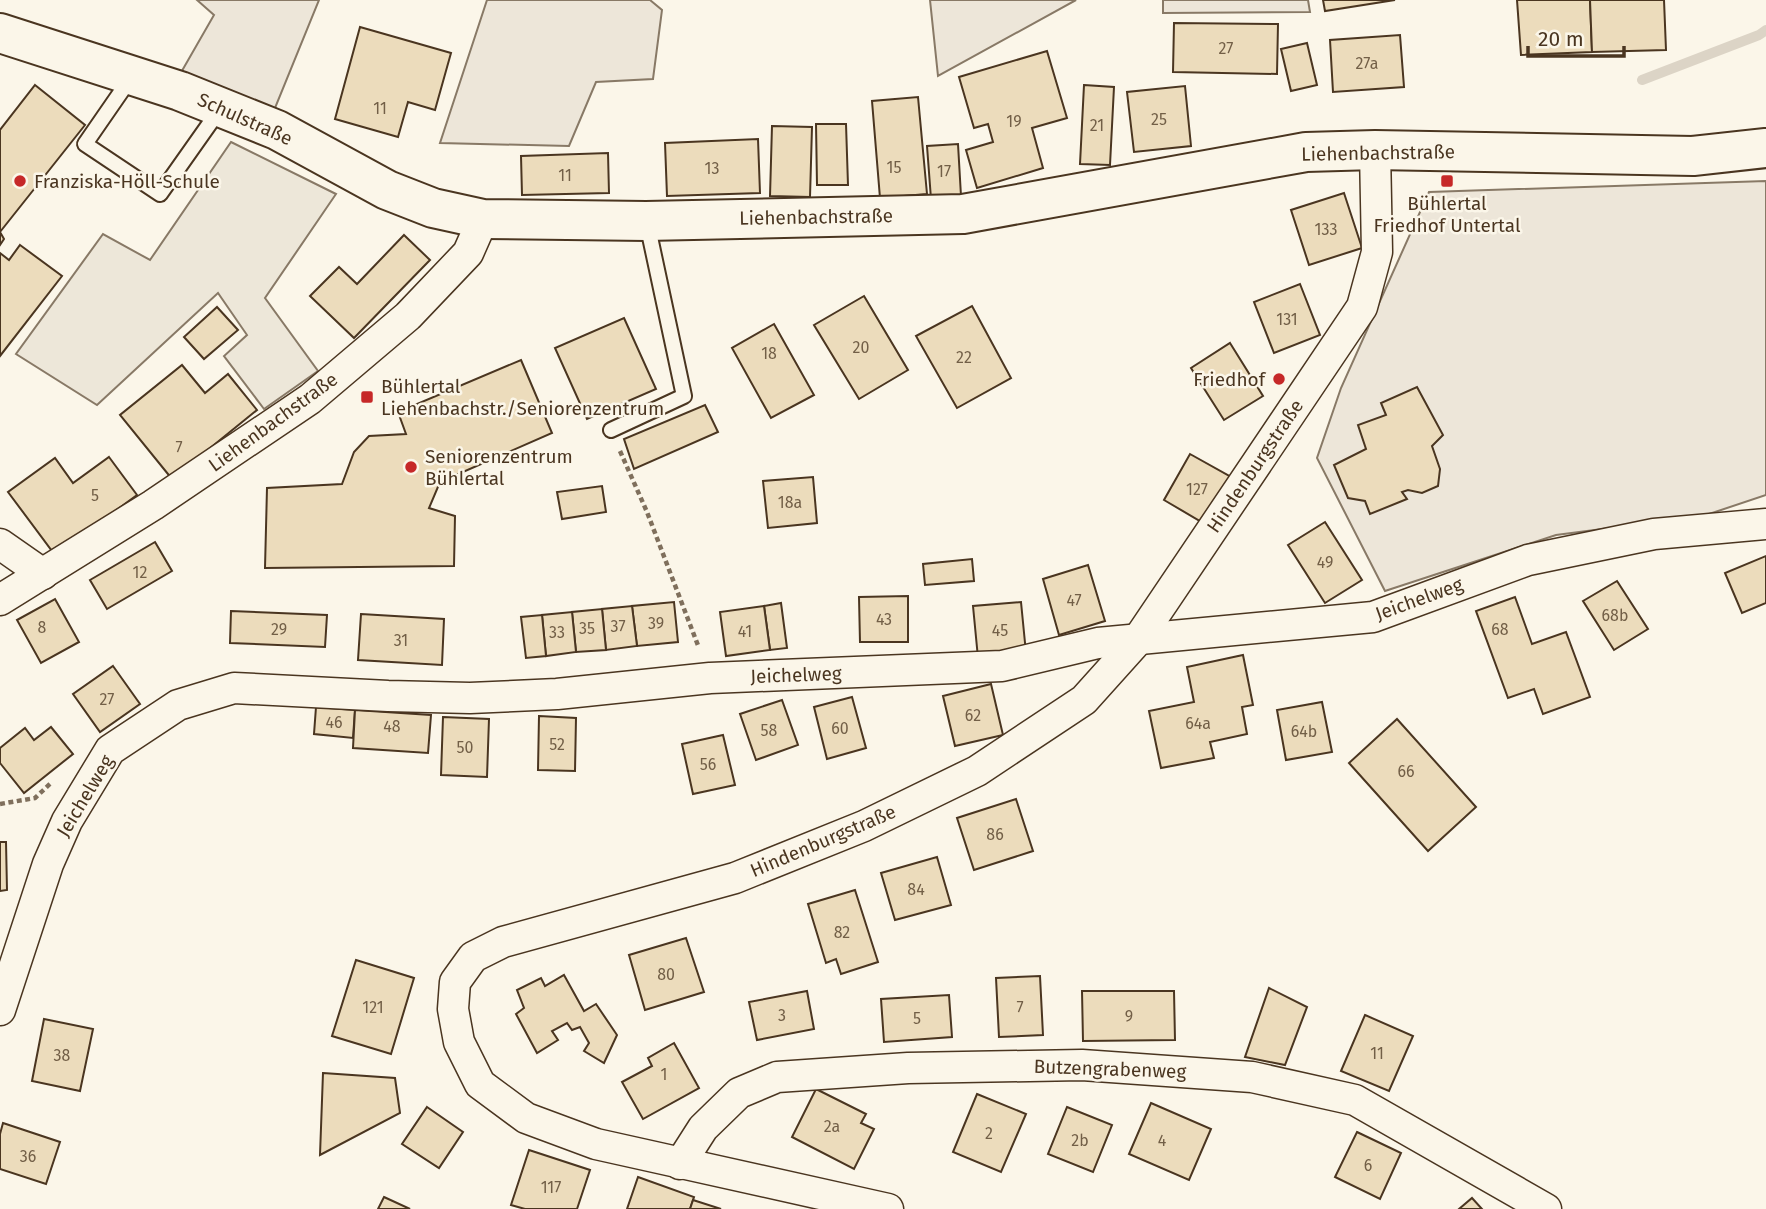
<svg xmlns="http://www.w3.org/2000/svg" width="1766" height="1209" viewBox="0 0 1766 1209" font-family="'Fira Sans',sans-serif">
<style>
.green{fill:#ede6d9;stroke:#887966;stroke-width:2}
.parking{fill:#ede7d9;stroke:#887966;stroke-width:2}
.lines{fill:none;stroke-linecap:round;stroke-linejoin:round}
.stream{stroke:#dcd4c6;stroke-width:10}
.building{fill:#ecdcbc;stroke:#4a3520;stroke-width:2}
.lane-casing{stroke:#4a3520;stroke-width:18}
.street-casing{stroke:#4a3520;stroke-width:33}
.secondary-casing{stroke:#4a3520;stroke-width:42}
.path{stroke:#7f6f5c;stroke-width:4.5;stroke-dasharray:5 3.5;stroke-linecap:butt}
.lane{stroke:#fbf6e9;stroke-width:14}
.street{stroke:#fbf6e9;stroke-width:30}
.secondary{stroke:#fbf6e9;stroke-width:38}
.poi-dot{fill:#c62828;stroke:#fbf6e9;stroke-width:2.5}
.labels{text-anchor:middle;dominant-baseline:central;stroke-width:5;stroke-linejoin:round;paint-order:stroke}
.number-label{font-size:16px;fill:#725f47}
.street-label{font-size:19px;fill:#4a3520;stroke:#fbf6e9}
.poi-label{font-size:19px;fill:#4a3520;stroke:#fbf6e9;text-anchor:start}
</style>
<rect width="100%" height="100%" fill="#fbf6e9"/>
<!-- green -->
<g class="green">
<polygon points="197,0 319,0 273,113 179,76 214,15"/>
<polygon points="487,0 650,0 662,10 653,79 596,82 569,146 440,143"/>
<polygon points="930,0 1076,0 938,76"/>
<polygon points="1163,0 1308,0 1310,12 1163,13"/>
<polygon points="1766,181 1766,495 1703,516 1556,535 1385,591 1317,458 1341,388 1429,192"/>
</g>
<!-- parking -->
<polygon class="parking" points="231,142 336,194 265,298 318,371 264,409 224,356 247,335 218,293 97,405 16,354 103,234 150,260"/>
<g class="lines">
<!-- stream -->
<polyline class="stream" points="1642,80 1759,35 1766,30"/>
</g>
<!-- building -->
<g class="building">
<polygon points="1323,0 1395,0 1325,11"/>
<polygon points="1517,0 1590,0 1592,52 1521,55"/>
<polygon points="1590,0 1664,0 1666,50 1592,52"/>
<polygon points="1174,23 1278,24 1277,74 1173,72"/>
<polygon points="360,27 451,53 435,110 408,102 398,137 335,119"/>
<polygon points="1400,35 1404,87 1333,92 1330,40"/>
<polygon points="1307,43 1317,85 1291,91 1281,49"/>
<polygon points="1047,51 1067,118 1032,128 1043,168 977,188 966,150 993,142 988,124 974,128 959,77"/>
<polygon points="35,85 85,125 0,232 4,239 0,245 0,130"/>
<polygon points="1084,85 1114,87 1110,165 1080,164"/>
<polygon points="1185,86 1191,146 1134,152 1127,92"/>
<polygon points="918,97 927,194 880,198 872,101"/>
<polygon points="816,124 846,124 848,185 817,185"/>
<polygon points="772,126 812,127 810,197 770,196"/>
<polygon points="758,139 760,193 667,196 665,143"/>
<polygon points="958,144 961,196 931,199 927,146"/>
<polygon points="608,153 609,193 522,195 521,156"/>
<polygon points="1344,193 1362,248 1309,265 1291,210"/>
<polygon points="404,235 430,260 354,338 310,296 339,267 357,284"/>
<polygon points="20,245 62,276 0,356 0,253 9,260"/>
<polygon points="1300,284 1320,335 1274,353 1254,302"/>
<polygon points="864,296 908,370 859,399 814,325"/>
<polygon points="972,306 1011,378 957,408 916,336"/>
<polygon points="217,307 238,330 204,359 184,337"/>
<polygon points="624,318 656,389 587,419 555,348"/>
<polygon points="774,324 814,395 771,418 732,348"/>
<polygon points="1230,343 1263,396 1224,420 1191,368"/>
<polygon points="521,360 552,433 440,482 429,508 455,516 454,566 265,568 267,488 342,484 354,452 369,436 406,434 398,412"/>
<polygon points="182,365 205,393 228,374 257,410 172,479 120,415"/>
<polygon points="1417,387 1443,435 1432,446 1440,469 1438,486 1422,493 1408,490 1402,492 1407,499 1370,514 1365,501 1348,498 1334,465 1366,449 1358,425 1386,415 1381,403"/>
<polygon points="705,405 718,432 634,469 624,439"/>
<polygon points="1190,454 1231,477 1205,524 1164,500"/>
<polygon points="109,457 137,495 55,555 8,492 55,458 73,483"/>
<polygon points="813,477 817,523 768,528 763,481"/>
<polygon points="602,486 606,512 562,519 557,492"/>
<polygon points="1325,522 1362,580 1325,603 1288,545"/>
<polygon points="155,542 172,571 107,609 90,580"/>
<polygon points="1766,556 1766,603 1742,613 1725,573"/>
<polygon points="972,559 974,581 925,585 923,564"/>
<polygon points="1088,565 1105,621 1059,635 1043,579"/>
<polygon points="1617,581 1648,629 1614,650 1583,601"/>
<polygon points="908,596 908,642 860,642 859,597"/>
<polygon points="1515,597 1532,644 1566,632 1590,697 1543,714 1534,689 1508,698 1476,611"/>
<polygon points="55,599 79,642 41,663 17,620"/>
<polygon points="674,602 678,642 637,646 632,606"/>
<polygon points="1021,602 1026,653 978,658 973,606"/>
<polygon points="781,603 787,648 770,650 764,606"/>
<polygon points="632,606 637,646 606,650 602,609"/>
<polygon points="764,606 770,650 726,656 720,612"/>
<polygon points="602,609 606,650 576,652 572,612"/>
<polygon points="231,611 327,615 325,647 230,643"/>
<polygon points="572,612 576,652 546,656 542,615"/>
<polygon points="361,614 444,619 442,665 358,660"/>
<polygon points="542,615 546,656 526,658 521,617"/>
<polygon points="1243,655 1253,705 1242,707 1247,734 1210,742 1214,758 1161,768 1149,711 1194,702 1187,667"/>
<polygon points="113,666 140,704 100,732 73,694"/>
<polygon points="991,684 1003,735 955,746 943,696"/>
<polygon points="852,697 866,748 827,759 814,707"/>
<polygon points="782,700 798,745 756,760 740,714"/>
<polygon points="1322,702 1332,752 1286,760 1277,710"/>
<polygon points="316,707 355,710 353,738 314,734"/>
<polygon points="355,710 431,715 428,753 353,748"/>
<polygon points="539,716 576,718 575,771 538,770"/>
<polygon points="443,717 489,719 487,777 441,775"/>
<polygon points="1397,719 1476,807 1428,851 1349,763"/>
<polygon points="51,727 73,754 24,793 0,763 0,748 25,728 34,740"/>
<polygon points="723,735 735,785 693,794 682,744"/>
<polygon points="1016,799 1033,851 974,870 957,818"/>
<polygon points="0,842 6,842 7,890 0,891"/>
<polygon points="937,857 951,905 895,920 881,873"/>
<polygon points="855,890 878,962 841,974 836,959 826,963 808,904"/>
<polygon points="686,938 704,992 645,1010 629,955"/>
<polygon points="356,960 414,978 391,1054 332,1036"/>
<polygon points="564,975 584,1011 596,1004 617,1035 604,1063 584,1051 589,1043 580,1027 572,1030 567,1023 552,1031 558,1040 537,1053 516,1014 524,1008 517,990 541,978 545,986"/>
<polygon points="1040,976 1043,1035 999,1037 996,978"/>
<polygon points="1269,988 1307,1007 1285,1065 1245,1057"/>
<polygon points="807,991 814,1029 757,1040 749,1002"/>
<polygon points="1082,991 1174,991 1175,1040 1083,1041"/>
<polygon points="949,995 952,1037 884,1042 881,999"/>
<polygon points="1365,1015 1413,1036 1389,1091 1341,1071"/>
<polygon points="44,1019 93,1029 80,1091 32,1081"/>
<polygon points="674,1043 699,1088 643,1119 622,1082 652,1066 648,1058"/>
<polygon points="323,1073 395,1078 400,1113 320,1155"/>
<polygon points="816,1089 866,1114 861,1123 874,1129 854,1169 792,1137"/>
<polygon points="977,1094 1026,1114 1001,1172 953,1152"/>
<polygon points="1151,1103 1211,1129 1189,1180 1129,1154"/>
<polygon points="427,1107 463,1132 439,1168 402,1144"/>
<polygon points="1067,1107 1112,1125 1093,1172 1048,1154"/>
<polygon points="3,1123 60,1142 46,1184 0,1169 0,1134"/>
<polygon points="1357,1132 1401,1153 1380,1199 1335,1177"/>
<polygon points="529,1150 590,1170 577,1209 525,1209 511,1205"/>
<polygon points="638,1177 694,1197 690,1209 627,1209"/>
<polygon points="384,1197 410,1209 378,1209"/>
<polygon points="1472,1198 1482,1209 1459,1209"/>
<polygon points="693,1200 721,1209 690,1209"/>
</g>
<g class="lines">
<!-- lane casing -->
<g class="lane-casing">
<g id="lane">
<polyline points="132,76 85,144 160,194 220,109"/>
<polyline points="611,430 684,396 647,223"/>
</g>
</g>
<!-- street casing -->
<g class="street-casing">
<g id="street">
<polyline points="0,544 43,574"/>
<polyline points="0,600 153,505 310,399 408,316 468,253 483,219"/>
<polyline points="0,1010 48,864 67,821 110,750 178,705 234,688 388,696 470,698 557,694 710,678 1002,666 1098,643 1373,617 1528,560 1654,534 1766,524"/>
<polyline points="680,1164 703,1128 739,1093 777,1077 908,1068 1082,1065 1252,1077 1355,1100 1546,1209"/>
<polyline points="888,1209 596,1144 526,1118 480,1084 459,1042 453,1009 455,982 473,957 503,942 735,878 864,826 977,771 1084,700 1137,641 1362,307 1377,252 1375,150"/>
</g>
</g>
<!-- secondary casing -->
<g class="secondary-casing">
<polyline id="secondary" points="0,33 180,91 277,130 387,190 433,208 483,219 646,221 963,214 1306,152 1375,150 1693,156 1766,148"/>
</g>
<!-- path -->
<g class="path">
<polyline points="620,451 647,512 699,648"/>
<polyline points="0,804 35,798 52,782"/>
</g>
<!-- lane -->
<use href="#lane" class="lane"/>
<!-- street -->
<use href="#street" class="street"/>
<!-- secondary -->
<use href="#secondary" class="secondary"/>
</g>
<!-- markers -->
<g class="poi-dot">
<circle cx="20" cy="181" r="7"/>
<rect x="1440" y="174" width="14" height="14" rx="3.5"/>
<circle cx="1279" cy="379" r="7"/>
<rect x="360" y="390" width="14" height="14" rx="3.5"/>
<circle cx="411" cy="467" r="7"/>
</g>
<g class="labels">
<!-- number labels -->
<g class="number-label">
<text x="1226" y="48">27</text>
<text x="1367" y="63">27a</text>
<text x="380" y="108">11</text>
<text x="1159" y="119">25</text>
<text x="1014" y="121">19</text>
<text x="1097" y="125">21</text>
<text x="894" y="167">15</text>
<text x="712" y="168">13</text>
<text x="944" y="171">17</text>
<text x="565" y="175">11</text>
<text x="1326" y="229">133</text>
<text x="1287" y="319">131</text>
<text x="861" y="347">20</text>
<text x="769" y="353">18</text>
<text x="964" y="357">22</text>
<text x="179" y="447">7</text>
<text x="1197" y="489">127</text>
<text x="95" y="495">5</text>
<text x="790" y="502">18a</text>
<text x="1325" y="562">49</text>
<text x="140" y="572">12</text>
<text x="1074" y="600">47</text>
<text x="1615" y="615">68b</text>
<text x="884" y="619">43</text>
<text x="656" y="623">39</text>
<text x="618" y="626">37</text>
<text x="42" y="627">8</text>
<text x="587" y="628">35</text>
<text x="279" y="629">29</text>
<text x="1500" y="629">68</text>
<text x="1000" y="630">45</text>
<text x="745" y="631">41</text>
<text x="557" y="632">33</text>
<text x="401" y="640">31</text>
<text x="107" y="699">27</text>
<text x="973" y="715">62</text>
<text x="334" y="722">46</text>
<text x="1198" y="723">64a</text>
<text x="392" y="726">48</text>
<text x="840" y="728">60</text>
<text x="769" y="730">58</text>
<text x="1304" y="731">64b</text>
<text x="557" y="744">52</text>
<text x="465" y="747">50</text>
<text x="708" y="764">56</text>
<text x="1406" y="771">66</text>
<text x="995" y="834">86</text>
<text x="916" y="889">84</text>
<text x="842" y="932">82</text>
<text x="666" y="974">80</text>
<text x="373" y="1007">121</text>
<text x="1020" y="1007">7</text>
<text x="782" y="1015">3</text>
<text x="1129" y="1016">9</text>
<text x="917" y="1018">5</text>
<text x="1377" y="1053">11</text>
<text x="62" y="1055">38</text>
<text x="664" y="1074">1</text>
<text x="832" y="1126">2a</text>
<text x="989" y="1133">2</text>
<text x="1080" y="1140">2b</text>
<text x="1162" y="1140">4</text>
<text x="28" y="1156">36</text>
<text x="1368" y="1165">6</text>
<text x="551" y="1187">117</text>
</g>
<!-- street labels -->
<g class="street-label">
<text transform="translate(245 119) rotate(24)">Schulstraße</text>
<text transform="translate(1378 153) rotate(-1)">Liehenbachstraße</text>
<text transform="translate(816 217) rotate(-1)">Liehenbachstraße</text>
<text transform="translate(273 422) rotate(-36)">Liehenbachstraße</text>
<text transform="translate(1255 466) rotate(-56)">Hindenburgstraße</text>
<text transform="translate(1419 599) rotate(-20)">Jeichelweg</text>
<text transform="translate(796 675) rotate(-2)">Jeichelweg</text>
<text transform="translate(85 796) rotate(-59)">Jeichelweg</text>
<text transform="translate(823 841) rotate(-23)">Hindenburgstraße</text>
<text transform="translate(1110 1069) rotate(2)">Butzengrabenweg</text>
</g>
<!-- poi labels -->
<g class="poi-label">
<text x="34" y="181">Franziska-Höll-Schule</text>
<text x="1447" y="203" text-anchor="middle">Bühlertal<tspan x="1447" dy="22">Friedhof Untertal</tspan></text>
<text x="1265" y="379" text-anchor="end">Friedhof</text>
<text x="381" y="386">Bühlertal<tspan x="381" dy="22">Liehenbachstr./Seniorenzentrum</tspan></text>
<text x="425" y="456">Seniorenzentrum<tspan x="425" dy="22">Bühlertal</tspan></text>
</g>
</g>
<!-- scale -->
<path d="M1528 46v10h96v-10" fill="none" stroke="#4a3520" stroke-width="3.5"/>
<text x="1538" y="46" font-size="21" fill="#4a3520" stroke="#fbf6e9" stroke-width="5" paint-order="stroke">20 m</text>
</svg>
